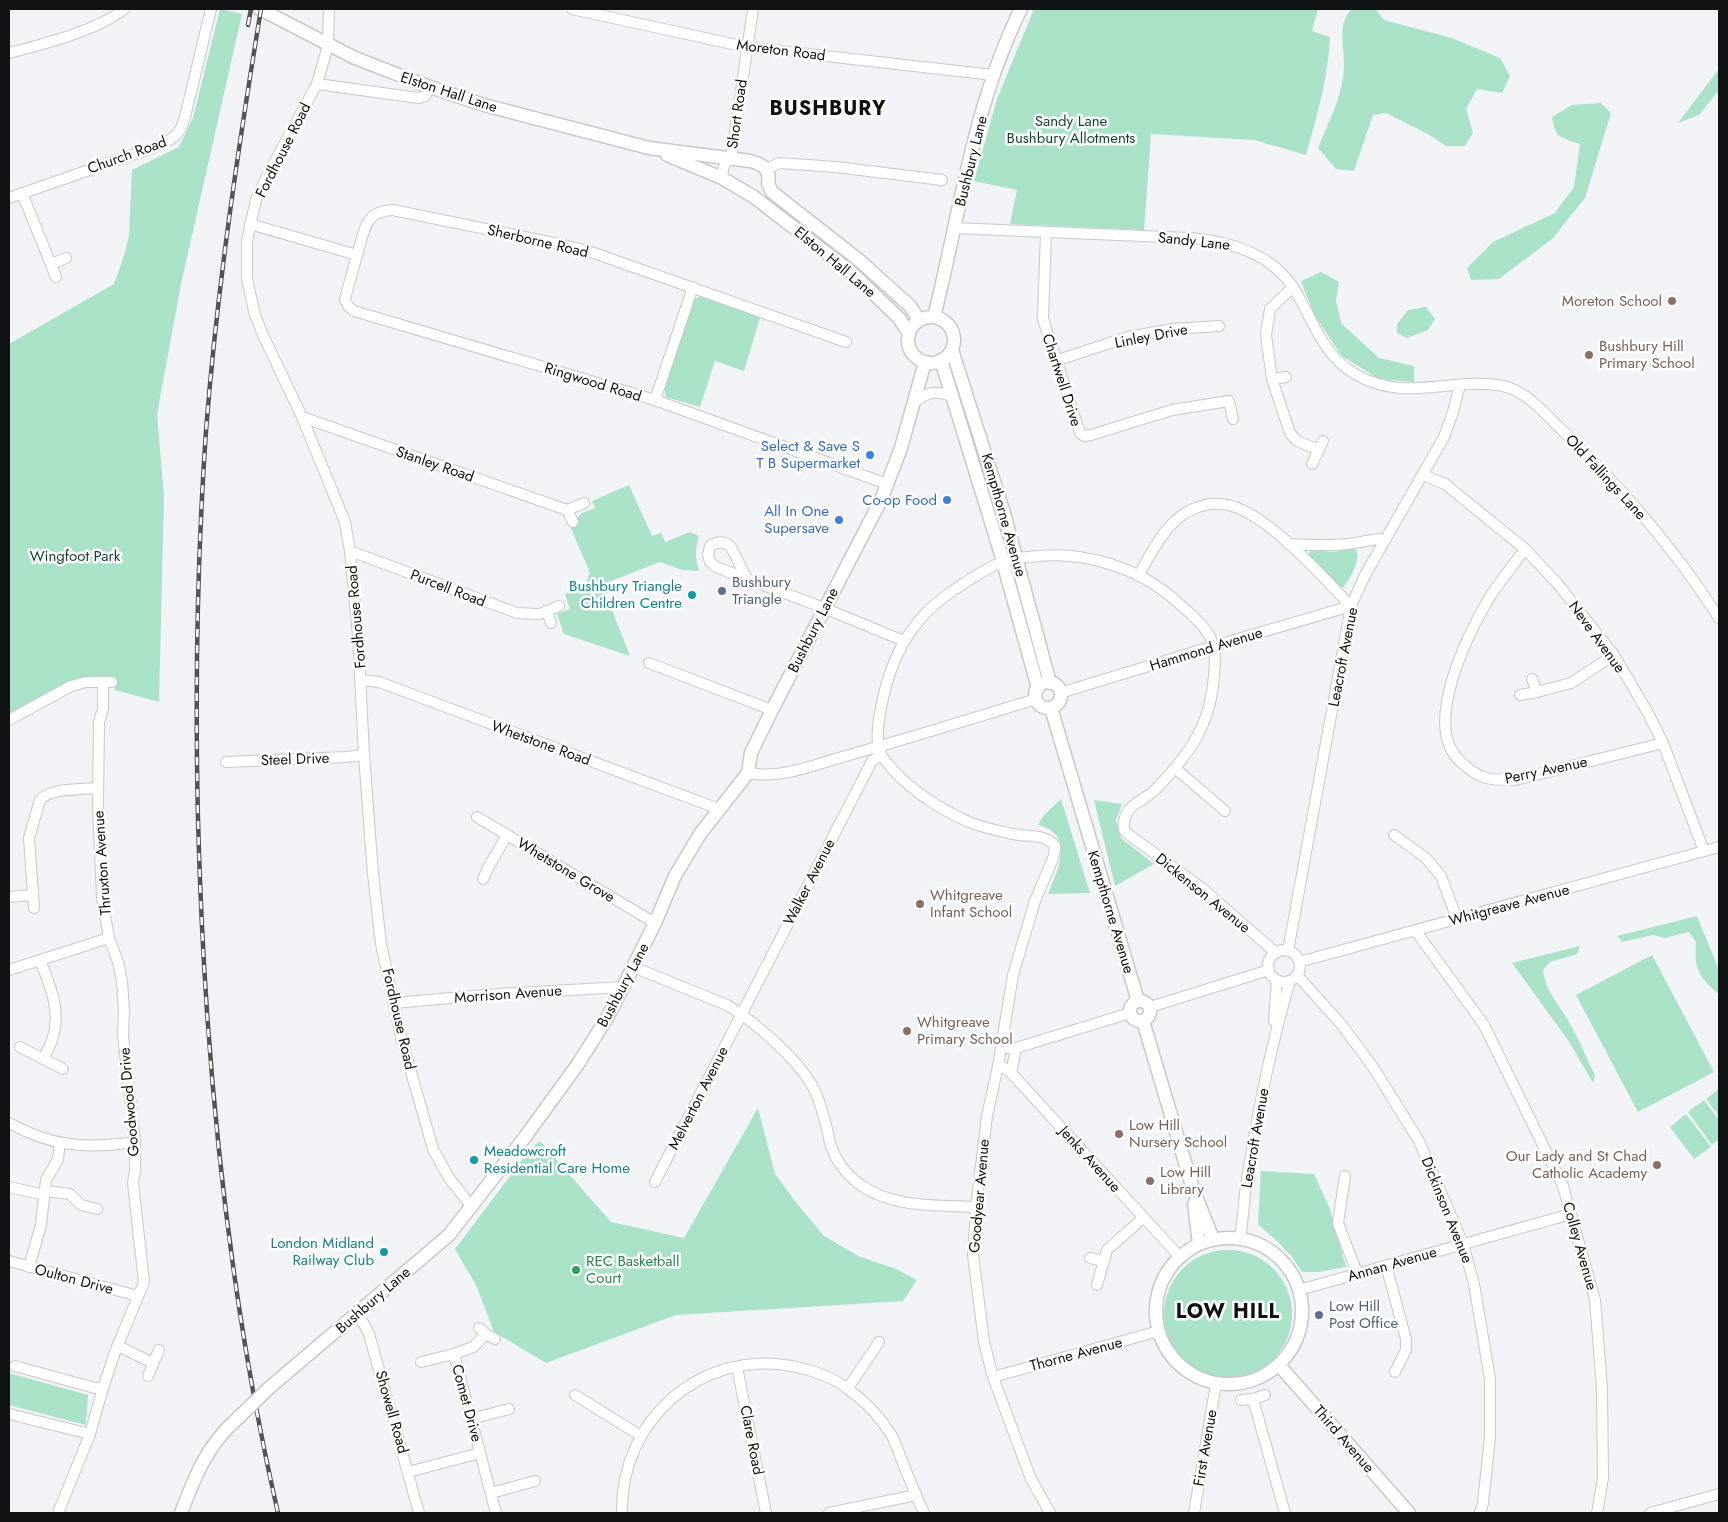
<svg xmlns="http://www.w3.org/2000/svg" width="1728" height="1522" viewBox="0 0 1728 1522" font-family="Jost,sans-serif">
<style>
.green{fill:#a9e2c7}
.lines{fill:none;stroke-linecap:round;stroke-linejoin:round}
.minor-casing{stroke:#c6c8ca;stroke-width:12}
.tertiary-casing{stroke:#c6c8ca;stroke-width:15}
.minor{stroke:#fff;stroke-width:10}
.tertiary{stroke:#fff;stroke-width:12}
.rail-casing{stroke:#525354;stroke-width:4.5}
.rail{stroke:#fff;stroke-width:2.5;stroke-dasharray:8;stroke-linecap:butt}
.tertiary-bridge-casing{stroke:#c6c8ca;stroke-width:15;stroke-linecap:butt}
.tertiary-bridge{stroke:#fff;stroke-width:12}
.education-dot{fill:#8d6e63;stroke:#fff;stroke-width:2}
.shop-dot{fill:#3f7fe0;stroke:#fff;stroke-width:2}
.service-dot{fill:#5c6f8a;stroke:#fff;stroke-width:2}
.culture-dot{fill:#0f9aa8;stroke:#fff;stroke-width:2}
.leisure-dot{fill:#2e9e5b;stroke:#fff;stroke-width:2}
.labels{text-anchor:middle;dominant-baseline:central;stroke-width:5;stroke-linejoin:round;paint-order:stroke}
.street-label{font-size:15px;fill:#101112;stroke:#fff}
.park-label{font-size:15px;fill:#0f3f2d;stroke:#fff}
.education-label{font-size:15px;fill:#785e54;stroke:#fff;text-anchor:start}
.shop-label{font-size:15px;fill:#366cbe;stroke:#fff;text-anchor:end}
.service-label{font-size:15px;fill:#4e5e75;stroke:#fff;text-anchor:start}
.culture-label{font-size:15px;fill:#0d838f;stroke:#fff;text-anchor:end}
.leisure-label{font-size:15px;fill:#27864d;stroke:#fff;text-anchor:start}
.district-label{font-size:20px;font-weight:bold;letter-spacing:1px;fill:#101112;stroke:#fff}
</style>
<rect width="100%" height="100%" fill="#f2f3f6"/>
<!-- green -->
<g class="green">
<polygon points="220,9 242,14 181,284 157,414 164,496 159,702 115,690 114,678 75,679 9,714 9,344 114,284 125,253 129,235 132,170 179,147 193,118"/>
<path d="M1034,9H1318L1312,31L1330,37C1328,78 1317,116 1306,155L1254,140L1151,134L1144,230L1010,224L1017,190L974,181L997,99Z"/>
<path d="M1352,9H1376L1384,20L1452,38L1500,58L1510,76L1502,93L1477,89L1466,109L1473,133L1465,146H1446L1428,134L1386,113L1373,115L1354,171L1336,169L1318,148C1329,121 1342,98 1344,68C1345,48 1336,23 1352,9Z"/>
<polygon points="1719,69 1719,90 1699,115 1678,123"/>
<path d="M1601,103L1611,113L1585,198L1552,239L1499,279L1471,280L1467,268L1493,242L1555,213L1574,187L1580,144C1561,138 1555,138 1552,117L1572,105Z"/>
<polygon points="1321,272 1339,282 1336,301 1341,323 1379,358 1414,366 1414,382 1379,379 1342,356 1314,314 1301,281"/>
<polygon points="700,296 760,318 744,371 715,361 700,407 666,397 664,387 694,300"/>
<polygon points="1426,307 1435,319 1428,330 1407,338 1397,333 1397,324 1408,310"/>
<path d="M629,485L652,536L661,533L665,542L690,532L699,536C695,550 695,557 699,571L682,570L660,562L611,581L605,592L630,656L564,634L557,614L570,609L565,594L585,585L590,573L570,526L582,513L595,508L592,501Z"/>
<path d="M1352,548L1356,550C1361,562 1350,577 1344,587L1338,588L1309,556L1310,550L1334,552Z"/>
<path d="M1061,799L1090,893L1048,894C1055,876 1071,846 1052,831C1048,828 1042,826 1038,825L1044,815Z"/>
<polygon points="1094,800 1122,804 1116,820 1121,838 1154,864 1115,886"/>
<path d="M1697,916L1719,970V994C1698,977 1694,968 1696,942L1689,932L1665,938L1653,935L1622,942L1617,936Z"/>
<path d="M1580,946L1577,954L1550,962L1543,970C1545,991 1559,1004 1569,1022C1579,1039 1586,1057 1595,1075L1593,1083L1568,1040L1512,963Z"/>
<polygon points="1652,955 1714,1072 1638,1112 1576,995"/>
<polygon points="1719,1089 1719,1116 1706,1099"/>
<polygon points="1704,1100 1719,1120 1719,1139 1712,1145 1688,1112"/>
<polygon points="758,1108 775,1174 798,1205 824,1236 858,1256 896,1269 917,1280 903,1301 676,1315 546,1363 494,1332 477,1287 455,1249 532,1147 540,1141 611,1222 684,1238"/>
<polygon points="1686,1114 1711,1147 1694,1159 1670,1127"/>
<polygon points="1261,1171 1314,1174 1330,1209 1346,1267 1319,1272 1302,1272 1292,1257 1279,1243 1258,1224"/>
<circle cx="1228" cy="1314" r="64"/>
<polygon points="9,1373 88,1395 86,1425 9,1405"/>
</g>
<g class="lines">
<!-- minor casing -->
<g class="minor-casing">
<g id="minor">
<polyline points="329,9 328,45 317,84 268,174 256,199 247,241 247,279 255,315 263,335 302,417 345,522 350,551 358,635 364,755 373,874 381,944 401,1037 433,1149 449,1178 472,1207"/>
<polyline points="572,9 746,47 993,75"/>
<path d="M9,53C41,45 99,30 124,9"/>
<polyline points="317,84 419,98 425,96 430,87"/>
<polyline points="767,169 779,163 836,167 942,180"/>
<path d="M722,178C723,169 723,163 731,159L753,9"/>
<polyline points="22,193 56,277"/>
<path d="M9,198L155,147C173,139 180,136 185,117L211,9"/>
<path d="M250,224L357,255C365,231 363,211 393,210L564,245L594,253L846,342"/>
<path d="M954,228L1190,238C1235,242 1279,256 1300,299C1315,327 1326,357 1355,374C1406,404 1451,376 1503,386C1527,391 1545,414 1562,430C1621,487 1675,549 1719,618"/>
<polyline points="1046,232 1043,319 1080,433 1084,436 1091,435 1172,410 1229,401 1233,419"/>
<polyline points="357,255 345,299 348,306 354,311 655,400 887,484"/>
<polyline points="51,264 66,258"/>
<polyline points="1293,287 1270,309 1266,335 1272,379 1290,433 1297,441 1319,450"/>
<polyline points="1055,361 1128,337 1173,329 1219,326"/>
<polyline points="1272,379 1286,377"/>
<polyline points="655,400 693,287"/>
<path d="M915,402C928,391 936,391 952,396"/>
<polyline points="302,417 567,510"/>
<polyline points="1312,464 1323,441"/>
<polyline points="1423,475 1445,484 1525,549 1557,583 1614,655 1648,713 1663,743 1704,851"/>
<polyline points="573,522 567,510 584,503"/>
<path d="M1288,544C1308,545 1327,546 1347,544C1361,543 1373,538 1386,539"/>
<path d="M1525,549C1514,564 1502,579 1491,595C1469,632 1421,725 1460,761C1480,780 1488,780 1515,780L1663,743"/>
<polyline points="350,551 517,613 540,614 559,606"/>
<path d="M1138,576C1149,558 1159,536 1174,522C1186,510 1205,502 1222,504C1264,508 1322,577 1351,606"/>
<path d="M748,581L731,547C725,541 718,541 710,546L708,555L710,562L716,567L824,608L904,641"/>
<polyline points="547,611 551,623"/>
<polyline points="649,663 772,710"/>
<polyline points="1532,679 1537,692 1571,683 1614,655"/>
<polyline points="361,680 379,682 719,809"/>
<polyline points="1060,693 1214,646 1351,606"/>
<polyline points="1520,695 1537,692"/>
<polyline points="9,720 71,686 86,682 112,682"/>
<polyline points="226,762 346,757 364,755"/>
<polyline points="1175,768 1225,811"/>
<path d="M748,773C781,779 811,766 842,757C907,739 971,719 1036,699"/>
<polyline points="477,817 655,923"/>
<polyline points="1394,835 1426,858 1441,876 1457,919"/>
<polyline points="483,879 488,868 507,835"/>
<polyline points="9,897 33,895"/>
<path d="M34,908L29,838L40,800C50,788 82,789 98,788"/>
<polyline points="1415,930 1484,1025 1563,1186 1595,1300 1602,1388 1603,1478 1597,1513"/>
<circle cx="1284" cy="966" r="16"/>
<polyline points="1288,951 1351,606 1365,575 1444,437 1453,412 1460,385"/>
<path d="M40,961C50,984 61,1011 53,1037C51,1044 47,1052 43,1059"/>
<polyline points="1299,962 1719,847"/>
<path d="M633,967L727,1005C755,1022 799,1060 814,1089C821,1103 824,1118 828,1133C829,1138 830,1145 833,1151C838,1164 850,1178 862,1186C894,1208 939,1205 976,1207"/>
<polyline points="9,970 109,938 102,898 98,805 99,722 103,709 103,682"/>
<polyline points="1297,975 1341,1024 1373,1067 1419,1141 1463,1244 1474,1284 1490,1379 1490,1437 1483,1503 1480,1513"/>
<polyline points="393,1003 498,994 623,987"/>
<polyline points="1150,1007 1269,970"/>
<polyline points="1274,1021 1277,980"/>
<polyline points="20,1047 63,1069"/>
<polyline points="1001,1048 1016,1048 1130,1013"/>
<polyline points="998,1066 1003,1067 1011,1073 1180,1257"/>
<polyline points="1011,1073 1016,1048"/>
<path d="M9,1123C52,1147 87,1149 135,1142"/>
<polyline points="1345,1176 1338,1223 1357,1273"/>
<polyline points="655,1182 872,761 881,755"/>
<polyline points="9,1187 45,1195"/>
<polyline points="45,1191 70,1194 81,1205 97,1209"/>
<path d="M1240,1239C1244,1215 1244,1190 1249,1167C1259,1104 1272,1042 1290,981"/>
<polyline points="1090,1258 1104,1261"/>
<polyline points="9,1261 138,1296"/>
<polyline points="1386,1265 1406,1339 1406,1350 1395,1372"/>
<polyline points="29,1267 41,1225 46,1180 58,1159 60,1143"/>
<polyline points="1097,1285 1107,1250 1143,1218"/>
<polyline points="1299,1290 1571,1214"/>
<polyline points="356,1315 364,1324 369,1334 419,1513"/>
<polyline points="479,1328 486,1334 495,1339"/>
<polyline points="118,1346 153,1363"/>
<polyline points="454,1354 473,1347 486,1334"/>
<polyline points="421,1362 454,1354 496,1513"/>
<polyline points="15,1366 95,1388 103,1388 115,1352 144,1282 133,1183 135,1171 135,1142 123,1035 124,1010 122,981 118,962 109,938"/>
<polyline points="737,1367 766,1513"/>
<polyline points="148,1376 159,1350"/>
<polyline points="993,1377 1159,1331"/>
<polyline points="848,1388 879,1342"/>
<polyline points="575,1395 641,1436"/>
<polyline points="1253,1399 1265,1395"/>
<polyline points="1241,1400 1253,1399 1285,1513"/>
<polyline points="9,1414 90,1434 103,1388"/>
<polyline points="471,1419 509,1409"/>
<polyline points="408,1472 480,1453"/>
<polyline points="491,1493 535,1481"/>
<polyline points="58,1513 90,1434"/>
<path d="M622,1513C620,1421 700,1349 792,1366C811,1370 833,1377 848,1389C865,1401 881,1418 892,1436C896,1444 899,1453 902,1461C909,1478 916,1496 924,1513"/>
<polyline points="829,1513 916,1495"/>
<path d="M1050,1513L1031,1479L993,1377L984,1342L973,1255L976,1207L987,1116L998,1066L1013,975L1035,901L1054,856L1055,846C1043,832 1025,838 1008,833C995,830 981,827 969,822C937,808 902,785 882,756C873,743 880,712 883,698C890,667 904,635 926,613C937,601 952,591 966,582C977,575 989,567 1002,562C1010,558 1020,558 1028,557C1081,550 1138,566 1177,602C1190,613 1211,630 1214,648C1215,656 1215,666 1214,675C1211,724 1191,752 1158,787C1143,804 1122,802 1124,830L1128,834L1202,888L1276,953"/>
<polyline points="1194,1513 1216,1384"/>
<polyline points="1650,1513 1719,1494"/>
</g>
</g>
<!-- tertiary casing -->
<g class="tertiary-casing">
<g id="tertiary">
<path d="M260,9L355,58L430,87L484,105L649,148L750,161C763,164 771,170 768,184L772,192L860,261L910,306L919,320"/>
<polyline points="667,155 722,178 754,197 851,272 899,318 909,334"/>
<path d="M934,317C960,214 973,105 1021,9"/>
<circle cx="931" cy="340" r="23"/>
<polyline points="952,350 1004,513 1050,683"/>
<polyline points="941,360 999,548 1038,688"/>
<circle cx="1048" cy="695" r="13"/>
<polyline points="1051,708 1138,1001"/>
<circle cx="1140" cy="1011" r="10"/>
<polyline points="1143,1021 1193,1189 1213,1239"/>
<polyline points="1194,1204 1199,1244"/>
<circle cx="1229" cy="1311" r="73"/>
<polyline points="1279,1365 1409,1513"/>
<polyline points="269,1388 449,1235 525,1137 578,1064 607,1018 623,987 655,923 675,876 700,834 748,773 751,753 772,710 881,500 901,448 925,362"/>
<path d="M181,1513C195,1476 207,1445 238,1418"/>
</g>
</g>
<!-- minor -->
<use href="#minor" class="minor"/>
<!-- tertiary -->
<use href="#tertiary" class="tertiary"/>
<!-- rail casing -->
<g class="rail-casing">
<g id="rail">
<path d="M261,9C238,149 217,289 206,431C197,560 195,690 198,819C204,1052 226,1286 278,1513"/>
<polyline points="248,25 251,9"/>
</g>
</g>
<!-- rail -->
<use href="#rail" class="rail"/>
<!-- tertiary-bridge casing -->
<g class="tertiary-bridge-casing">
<polyline id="tertiary-bridge" points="238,1418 269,1388"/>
</g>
<!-- tertiary-bridge -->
<use href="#tertiary-bridge" class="tertiary-bridge"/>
</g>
<!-- markers -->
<g class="education-dot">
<circle cx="1672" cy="301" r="5"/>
<circle cx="1589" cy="355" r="5"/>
<circle cx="920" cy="904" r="5"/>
<circle cx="907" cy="1031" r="5"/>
<circle cx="1119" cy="1134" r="5"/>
<circle cx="1657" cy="1165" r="5"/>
<circle cx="1150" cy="1181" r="5"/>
</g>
<g class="shop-dot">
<circle cx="870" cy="455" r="5"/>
<circle cx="947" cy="500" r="5"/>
<circle cx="839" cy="520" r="5"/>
</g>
<g class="service-dot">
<circle cx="722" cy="591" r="5"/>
<circle cx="1319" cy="1315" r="5"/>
</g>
<g class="culture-dot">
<circle cx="692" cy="595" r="5"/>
<circle cx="474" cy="1160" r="5"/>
<circle cx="384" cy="1252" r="5"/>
</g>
<circle class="leisure-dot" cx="576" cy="1270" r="5"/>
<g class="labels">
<!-- street labels -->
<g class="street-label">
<text transform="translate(781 50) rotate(7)">Moreton Road</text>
<text transform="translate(449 92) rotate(18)">Elston Hall Lane</text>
<text transform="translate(737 114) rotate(-82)">Short Road</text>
<text transform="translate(283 150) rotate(-63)">Fordhouse Road</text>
<text transform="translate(127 155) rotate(-20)">Church Road</text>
<text transform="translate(971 161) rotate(-76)">Bushbury Lane</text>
<text transform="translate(538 241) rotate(13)">Sherborne Road</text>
<text transform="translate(1194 241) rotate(6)">Sandy Lane</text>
<text transform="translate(835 262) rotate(40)">Elston Hall Lane</text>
<text transform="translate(1151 336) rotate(-11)">Linley Drive</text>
<text transform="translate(1062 380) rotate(72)">Chartwell Drive</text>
<text transform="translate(593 382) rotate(17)">Ringwood Road</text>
<text transform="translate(435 464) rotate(19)">Stanley Road</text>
<text transform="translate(1606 477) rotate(47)">Old Fallings Lane</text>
<text transform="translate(1004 515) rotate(74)">Kempthorne Avenue</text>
<text transform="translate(448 588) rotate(21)">Purcell Road</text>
<text transform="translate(356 617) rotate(-95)">Fordhouse Road</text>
<text transform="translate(813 630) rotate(-63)">Bushbury Lane</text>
<text transform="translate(1597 637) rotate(54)">Neve Avenue</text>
<text transform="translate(1206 649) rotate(-17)">Hammond Avenue</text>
<text transform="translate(1343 657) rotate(-79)">Leacroft Avenue</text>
<text transform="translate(541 743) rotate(20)">Whetstone Road</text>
<text transform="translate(295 759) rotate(-2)">Steel Drive</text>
<text transform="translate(1546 770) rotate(-12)">Perry Avenue</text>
<text transform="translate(102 863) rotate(-94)">Thruxton Avenue</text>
<text transform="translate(566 870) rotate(31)">Whetstone Grove</text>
<text transform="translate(809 882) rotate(-63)">Walker Avenue</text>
<text transform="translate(1203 893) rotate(39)">Dickenson Avenue</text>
<text transform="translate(1509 905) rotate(-15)">Whitgreave Avenue</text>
<text transform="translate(1111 912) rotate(73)">Kempthorne Avenue</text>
<text transform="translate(623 985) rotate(-62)">Bushbury Lane</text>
<text transform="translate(508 994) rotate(-4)">Morrison Avenue</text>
<text transform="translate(399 1019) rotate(77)">Fordhouse Road</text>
<text transform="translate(698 1098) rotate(-63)">Melverton Avenue</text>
<text transform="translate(129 1102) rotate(-95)">Goodwood Drive</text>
<text transform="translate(1255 1138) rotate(-80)">Leacroft Avenue</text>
<text transform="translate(1090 1159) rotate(48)">Jenks Avenue</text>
<text transform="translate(979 1196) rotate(-85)">Goodyear Avenue</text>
<text transform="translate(1447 1210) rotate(68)">Dickinson Avenue</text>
<text transform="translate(1580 1246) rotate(74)">Colley Avenue</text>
<text transform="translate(1392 1264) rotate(-16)">Annan Avenue</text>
<text transform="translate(74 1279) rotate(15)">Oulton Drive</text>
<text transform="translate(373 1300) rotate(-41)">Bushbury Lane</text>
<text transform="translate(1076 1354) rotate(-15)">Thorne Avenue</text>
<text transform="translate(467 1403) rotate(75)">Comet Drive</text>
<text transform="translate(392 1412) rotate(74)">Showell Road</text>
<text transform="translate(1344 1439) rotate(49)">Third Avenue</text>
<text transform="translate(752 1440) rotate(79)">Clare Road</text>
<text transform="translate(1205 1448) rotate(-80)">First Avenue</text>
</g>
<!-- park labels -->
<g class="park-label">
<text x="1071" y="121">Sandy Lane<tspan x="1071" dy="17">Bushbury Allotments</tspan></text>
<text x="75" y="556">Wingfoot Park</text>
</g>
<!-- education labels -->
<g class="education-label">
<text x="1662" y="301" text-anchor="end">Moreton School</text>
<text x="1599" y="346">Bushbury Hill<tspan x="1599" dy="17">Primary School</tspan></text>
<text x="930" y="895">Whitgreave<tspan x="930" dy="17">Infant School</tspan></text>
<text x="917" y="1022">Whitgreave<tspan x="917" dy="17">Primary School</tspan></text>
<text x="1129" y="1125">Low Hill<tspan x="1129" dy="17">Nursery School</tspan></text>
<text x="1647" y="1156" text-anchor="end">Our Lady and St Chad<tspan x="1647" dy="17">Catholic Academy</tspan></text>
<text x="1160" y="1172">Low Hill<tspan x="1160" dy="17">Library</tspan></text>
</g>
<!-- shop labels -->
<g class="shop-label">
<text x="860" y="446">Select &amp; Save S<tspan x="860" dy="17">T B Supermarket</tspan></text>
<text x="937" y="500">Co-op Food</text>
<text x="829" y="511">All In One<tspan x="829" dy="17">Supersave</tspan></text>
</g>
<!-- service labels -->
<g class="service-label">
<text x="732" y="582">Bushbury<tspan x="732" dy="17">Triangle</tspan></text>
<text x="1329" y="1306">Low Hill<tspan x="1329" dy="17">Post Office</tspan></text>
</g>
<!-- culture labels -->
<g class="culture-label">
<text x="682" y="586">Bushbury Triangle<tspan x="682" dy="17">Children Centre</tspan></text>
<text x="484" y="1151" text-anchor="start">Meadowcroft<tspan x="484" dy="17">Residential Care Home</tspan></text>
<text x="374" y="1243">London Midland<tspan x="374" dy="17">Railway Club</tspan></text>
</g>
<!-- leisure labels -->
<g class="leisure-label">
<text x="586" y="1261">REC Basketball<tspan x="586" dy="17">Court</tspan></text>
</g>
<!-- district labels -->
<g class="district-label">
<text x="828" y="108">BUSHBURY</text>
<text x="1228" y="1311">LOW HILL</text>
</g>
</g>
<!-- border -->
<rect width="1728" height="1522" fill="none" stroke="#101112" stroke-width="20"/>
</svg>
